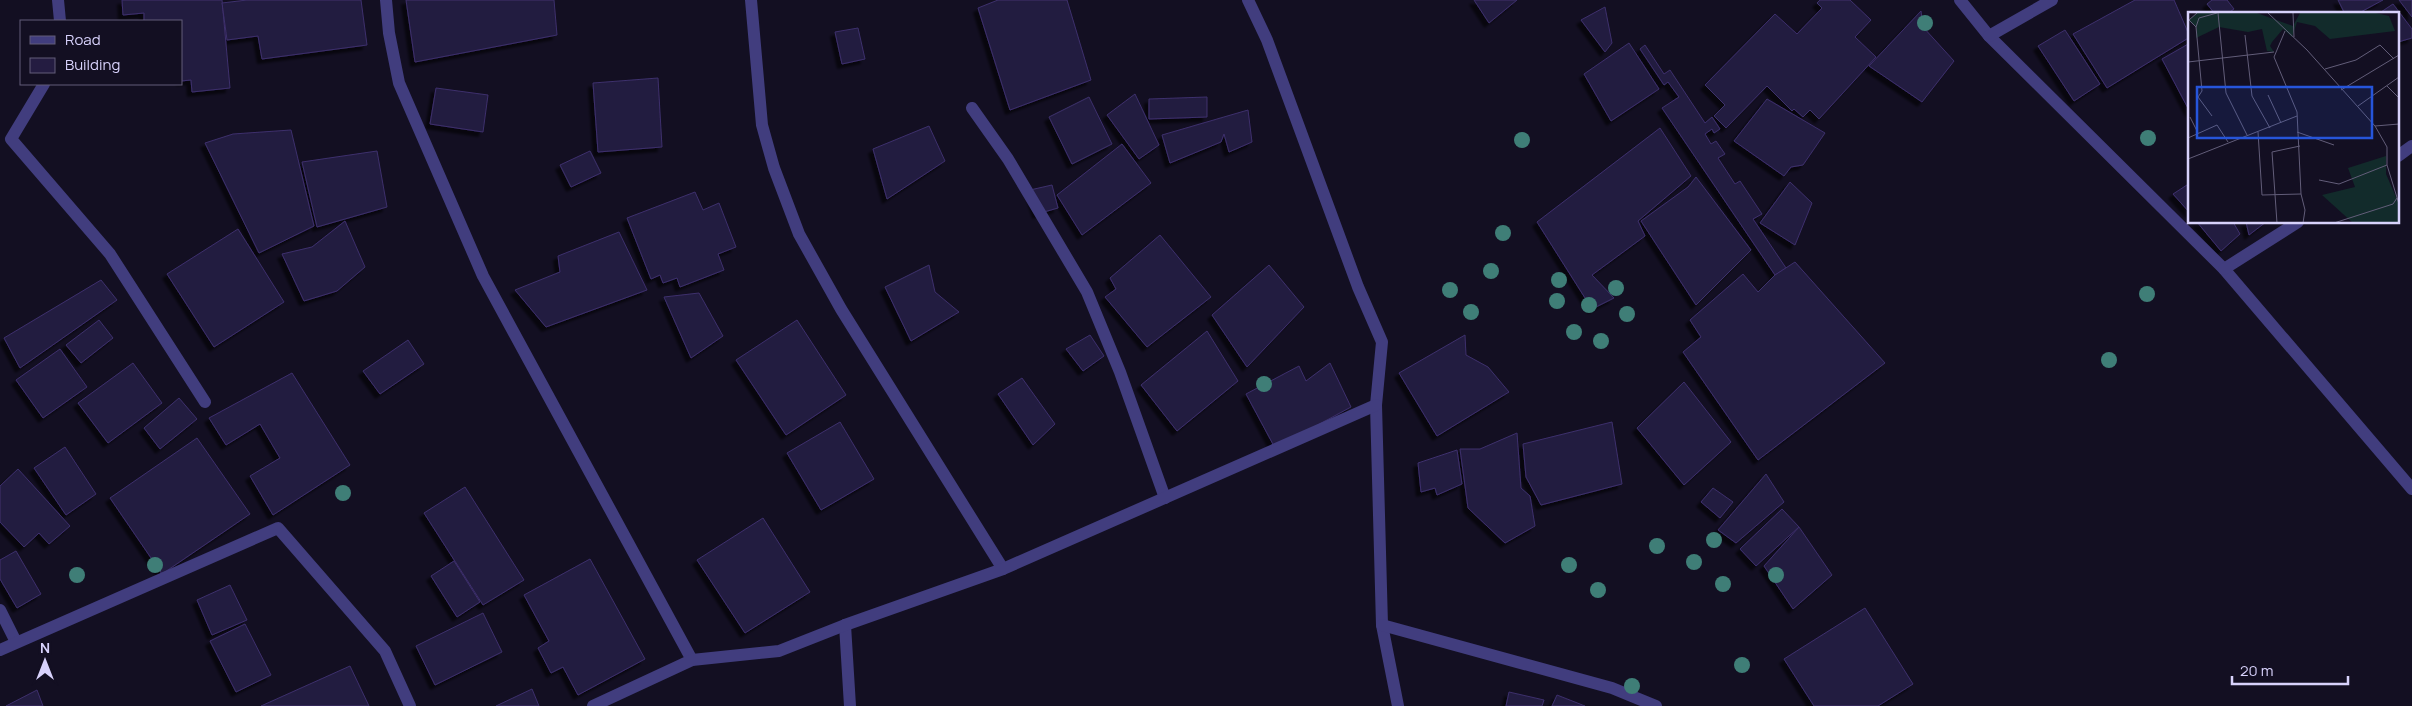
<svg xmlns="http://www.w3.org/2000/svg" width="2412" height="706" viewBox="0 0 2412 706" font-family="Manrope,sans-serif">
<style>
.building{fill:#241c41;stroke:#3d306c;filter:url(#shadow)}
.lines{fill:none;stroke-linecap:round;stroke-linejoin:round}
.minor{stroke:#413d7e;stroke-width:12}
.tree{fill:#3f7e77}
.inset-road{fill:none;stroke:#625d79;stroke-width:1}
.view{fill:#2655da;fill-opacity:0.15;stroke:#2655da;stroke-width:2.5}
.inset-edge{fill:none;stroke:#d8d2fc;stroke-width:2.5}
</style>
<defs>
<filter id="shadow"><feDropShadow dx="-4.5" dy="4.5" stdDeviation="1" flood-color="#0009"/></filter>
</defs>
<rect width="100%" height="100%" fill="#130f22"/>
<!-- building -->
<g class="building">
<polygon points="122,0 222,0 230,88 192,92 191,80 181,81 181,21 144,21 144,13 123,15"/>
<polygon points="247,0 361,0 367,45 262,59 258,36 227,40 222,3"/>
<polygon points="406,0 554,0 557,35 415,62"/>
<polygon points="998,0 1067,0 1091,80 1010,110 978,8"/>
<polygon points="1474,0 1517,0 1489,23"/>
<polygon points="1820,0 1850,0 1871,20 1855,37 1876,57 1819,119 1810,110 1803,117 1794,109 1792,111 1767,86 1726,128 1714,116 1725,105 1705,85 1775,14 1797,34 1822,8 1817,3"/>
<polygon points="2135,0 2174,0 2190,37 2107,88 2073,34"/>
<polygon points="2212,0 2227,0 2234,9 2227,14 2215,14 2207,4"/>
<polygon points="2338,0 2383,0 2357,14 2345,14"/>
<polygon points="2399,0 2412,0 2412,17"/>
<polygon points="2393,4 2412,29 2412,38 2398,42 2398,14 2378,14"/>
<polygon points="1605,7 1612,43 1605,52 1581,20"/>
<polygon points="1921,11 1923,27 1954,61 1922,102 1869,66"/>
<polygon points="858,28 865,59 842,64 835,32"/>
<polygon points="2065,30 2100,84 2074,101 2038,46"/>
<polygon points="1629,43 1659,89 1611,121 1584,74"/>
<polygon points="2190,43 2190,112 2162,59"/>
<polygon points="1645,45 1664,74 1670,70 1705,123 1712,117 1720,129 1714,133 1712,129 1705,134 1711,144 1716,141 1725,154 1718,158 1735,184 1740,181 1762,214 1753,219 1786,268 1775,275 1662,108 1679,97 1668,82 1664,85 1640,49"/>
<polygon points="658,78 662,147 598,152 593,83"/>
<polygon points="436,88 488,95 483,132 430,124"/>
<polygon points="1135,94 1159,145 1139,159 1107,115"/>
<polygon points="1089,97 1112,144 1072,164 1049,117"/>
<polygon points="1207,97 1207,117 1149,119 1149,99"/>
<polygon points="1767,99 1825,133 1803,165 1791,167 1784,176 1734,141"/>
<polygon points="1248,110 1252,142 1229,152 1224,134 1221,142 1170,163 1162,135"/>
<polygon points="929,126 945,161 887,199 873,149"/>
<polygon points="1660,128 1691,176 1638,221 1645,236 1592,275 1614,298 1592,309 1537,222"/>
<polygon points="291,130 314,226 259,253 205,143 233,134"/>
<polygon points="1122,144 1151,183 1082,235 1057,195"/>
<polygon points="377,151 387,207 317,227 302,162"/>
<polygon points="590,151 601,173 571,187 560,165"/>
<polygon points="1696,177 1751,250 1696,305 1641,221 1688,187"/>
<polygon points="1790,182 1812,203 1795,245 1760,223"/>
<polygon points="2190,183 2190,213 2173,194"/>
<polygon points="1052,185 1058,208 1037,214 1030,190"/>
<polygon points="695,192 703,210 719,203 736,247 718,254 724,270 680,287 677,278 663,283 660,275 651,279 627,218"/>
<polygon points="345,221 365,267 337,291 304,301 282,254 312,247"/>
<polygon points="2197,222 2233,222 2240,234 2221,251"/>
<polygon points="2246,222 2266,222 2249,235"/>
<polygon points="238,229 284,302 214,347 167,274"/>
<polygon points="619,232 647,290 546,327 515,290 560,272 558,256"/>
<polygon points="1160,235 1211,297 1147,347 1105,297 1116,289 1110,278"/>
<polygon points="1795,262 1885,363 1758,460 1683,352 1701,337 1690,320 1743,274 1758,292 1775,275"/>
<polygon points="929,265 935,292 959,312 911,341 885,287"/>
<polygon points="1269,265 1304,307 1247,367 1212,315"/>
<polygon points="101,280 117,300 20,368 4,338"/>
<polygon points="699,293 723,336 691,358 664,297"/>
<polygon points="99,320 113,338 81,363 66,345"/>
<polygon points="797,320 846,395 786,435 736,360"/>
<polygon points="1207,331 1238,381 1177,431 1141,385"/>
<polygon points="1090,335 1104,356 1083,371 1066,349"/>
<polygon points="1465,335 1466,355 1488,367 1509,392 1437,436 1399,373"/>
<polygon points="408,340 424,364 380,394 363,371"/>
<polygon points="60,349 87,387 43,418 16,380"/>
<polygon points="133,363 162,403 108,443 78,403"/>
<polygon points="1330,363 1351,407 1275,448 1246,394 1299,366 1306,381"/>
<polygon points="292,373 350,465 273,515 250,476 280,458 260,424 226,445 209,418"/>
<polygon points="1022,378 1055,424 1033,445 998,394"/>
<polygon points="1684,382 1731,442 1684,485 1637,428"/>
<polygon points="179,398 197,419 160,449 144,428"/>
<polygon points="840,422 874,479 821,510 787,453"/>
<polygon points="1612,422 1622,484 1541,505 1526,477 1523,444"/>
<polygon points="1517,433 1521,488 1530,496 1535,526 1505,543 1468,508 1460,449 1480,449"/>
<polygon points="197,438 250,514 162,574 110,498"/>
<polygon points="65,447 96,494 66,515 34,468"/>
<polygon points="1457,450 1462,484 1437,495 1435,488 1421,492 1418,463"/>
<polygon points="18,469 70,526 49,544 39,533 24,547 0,522 0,486"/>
<polygon points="1766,474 1784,502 1736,543 1718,530"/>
<polygon points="465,487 524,580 483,605 424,513"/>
<polygon points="1713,488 1733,502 1720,518 1701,502"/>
<polygon points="1782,509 1799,527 1756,566 1740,549"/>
<polygon points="763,518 810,592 745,633 697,560"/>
<polygon points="1799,527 1832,575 1793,609 1764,566"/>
<polygon points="16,551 41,594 17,608 0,579 0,560"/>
<polygon points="590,559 645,659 578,695 563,667 551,673 538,648 549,641 524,595"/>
<polygon points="454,561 480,602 457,617 431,576"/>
<polygon points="230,585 247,620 212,635 197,600"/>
<polygon points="1865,608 1913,684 1878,706 1814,706 1784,659"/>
<polygon points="483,613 502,652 435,685 416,646"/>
<polygon points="245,624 271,675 236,692 210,641"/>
<polygon points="350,666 369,706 261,706"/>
<polygon points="532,689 539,706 496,706"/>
<polygon points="37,690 43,706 6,706"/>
<polygon points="1509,692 1544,700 1542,706 1506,706"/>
<polygon points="1557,695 1585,706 1552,706"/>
</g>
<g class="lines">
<!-- minor -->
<g class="minor">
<polyline points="58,0 60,21"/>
<polyline points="386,0 389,33 399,83 483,276 692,660"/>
<polyline points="751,0 762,125 774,168 799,234 841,309 1003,569"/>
<polyline points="1248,0 1267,40 1358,287 1382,342 1376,405 1382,625 1398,706"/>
<polyline points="1960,0 1989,36 2224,269 2412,489"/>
<polyline points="1989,36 2052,0"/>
<polyline points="44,84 11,139 110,254 205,402"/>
<polyline points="972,108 1008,159 1087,292 1120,372 1165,498"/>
<polyline points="2398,156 2412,146"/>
<polyline points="2224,269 2298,222"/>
<polyline points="0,610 16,642"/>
<polyline points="845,625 850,706"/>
<polyline points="1382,625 1612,688 1656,706"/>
<polyline points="0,650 278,528 385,651 410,706"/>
<polyline points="593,706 692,660 779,651 845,625 1003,569 1376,405"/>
</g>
</g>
<!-- trees -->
<g class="tree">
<circle cx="1925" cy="23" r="8"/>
<circle cx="2148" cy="138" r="8"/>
<circle cx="1522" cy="140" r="8"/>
<circle cx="1503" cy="233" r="8"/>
<circle cx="1491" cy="271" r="8"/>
<circle cx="1559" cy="280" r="8"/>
<circle cx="1616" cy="288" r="8"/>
<circle cx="1450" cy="290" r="8"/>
<circle cx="2147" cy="294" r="8"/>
<circle cx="1557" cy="301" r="8"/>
<circle cx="1589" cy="305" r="8"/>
<circle cx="1471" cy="312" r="8"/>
<circle cx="1627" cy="314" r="8"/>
<circle cx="1574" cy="332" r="8"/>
<circle cx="1601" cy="341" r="8"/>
<circle cx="2109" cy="360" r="8"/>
<circle cx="1264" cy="384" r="8"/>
<circle cx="343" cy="493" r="8"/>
<circle cx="1714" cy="540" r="8"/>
<circle cx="1657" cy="546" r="8"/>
<circle cx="1694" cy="562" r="8"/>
<circle cx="155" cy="565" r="8"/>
<circle cx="1569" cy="565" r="8"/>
<circle cx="77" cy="575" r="8"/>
<circle cx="1776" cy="575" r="8"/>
<circle cx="1723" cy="584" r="8"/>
<circle cx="1598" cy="590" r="8"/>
<circle cx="1742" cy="665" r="8"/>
<circle cx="1632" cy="686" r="8"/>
</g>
<!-- overview -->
<g transform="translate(2188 12)">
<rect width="211" height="211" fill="#130f22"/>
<path d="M9,1H69L105,14L112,1H188L201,4L207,19L142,27L127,14L109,10L104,25L95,17L84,30L82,34L86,40L79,39L74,17L60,20L31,15L8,26V15L1,8ZM198,144V162L211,192V211H165L134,183L167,175L160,156Z" fill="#122b2b"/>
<path class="inset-road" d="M9,1L1,8L8,15L14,79L10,85L24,104M30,1L38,81L59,123M80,1L119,38L187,114L199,135V153L211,192M105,1L106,25M8,15L11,6L29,1M97,19L86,45L109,100L113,182L117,198L115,211M57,23L64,84L82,116M0,50L86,40M137,57L168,48L192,33L206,47M199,74L211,86M153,78L211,43M80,83L93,111M170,94L211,65M2,105L10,121M187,114L211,112M70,120L74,183L113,182M109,120L146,133M0,126L29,113L40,130M0,147L109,104M131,168L151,172L199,153M89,211L84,140L112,134M146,211L205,192L209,186"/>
<path class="view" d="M9,75H184V126H9Z"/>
<rect width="211" height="211" class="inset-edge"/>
</g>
<!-- legend -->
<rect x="20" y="20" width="162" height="65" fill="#130f22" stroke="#625d79"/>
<rect x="30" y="36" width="25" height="8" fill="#413d7e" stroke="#625d79"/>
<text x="65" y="45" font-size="15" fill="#d8d2fc">Road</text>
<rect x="30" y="58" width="25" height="15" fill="#241c41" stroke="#625d79"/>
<text x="65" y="70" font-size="15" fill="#d8d2fc">Building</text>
<!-- north arrow -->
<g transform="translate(45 661)" stroke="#130f22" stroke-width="4" paint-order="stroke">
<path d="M0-4L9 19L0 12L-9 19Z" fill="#d8d2fc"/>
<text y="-8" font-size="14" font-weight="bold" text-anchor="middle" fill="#d8d2fc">N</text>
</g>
<!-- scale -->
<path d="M2232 676v8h116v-8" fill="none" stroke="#d8d2fc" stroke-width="2.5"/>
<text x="2240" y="676" font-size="15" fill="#d8d2fc" stroke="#130f22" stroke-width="4" paint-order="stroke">20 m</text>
</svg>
